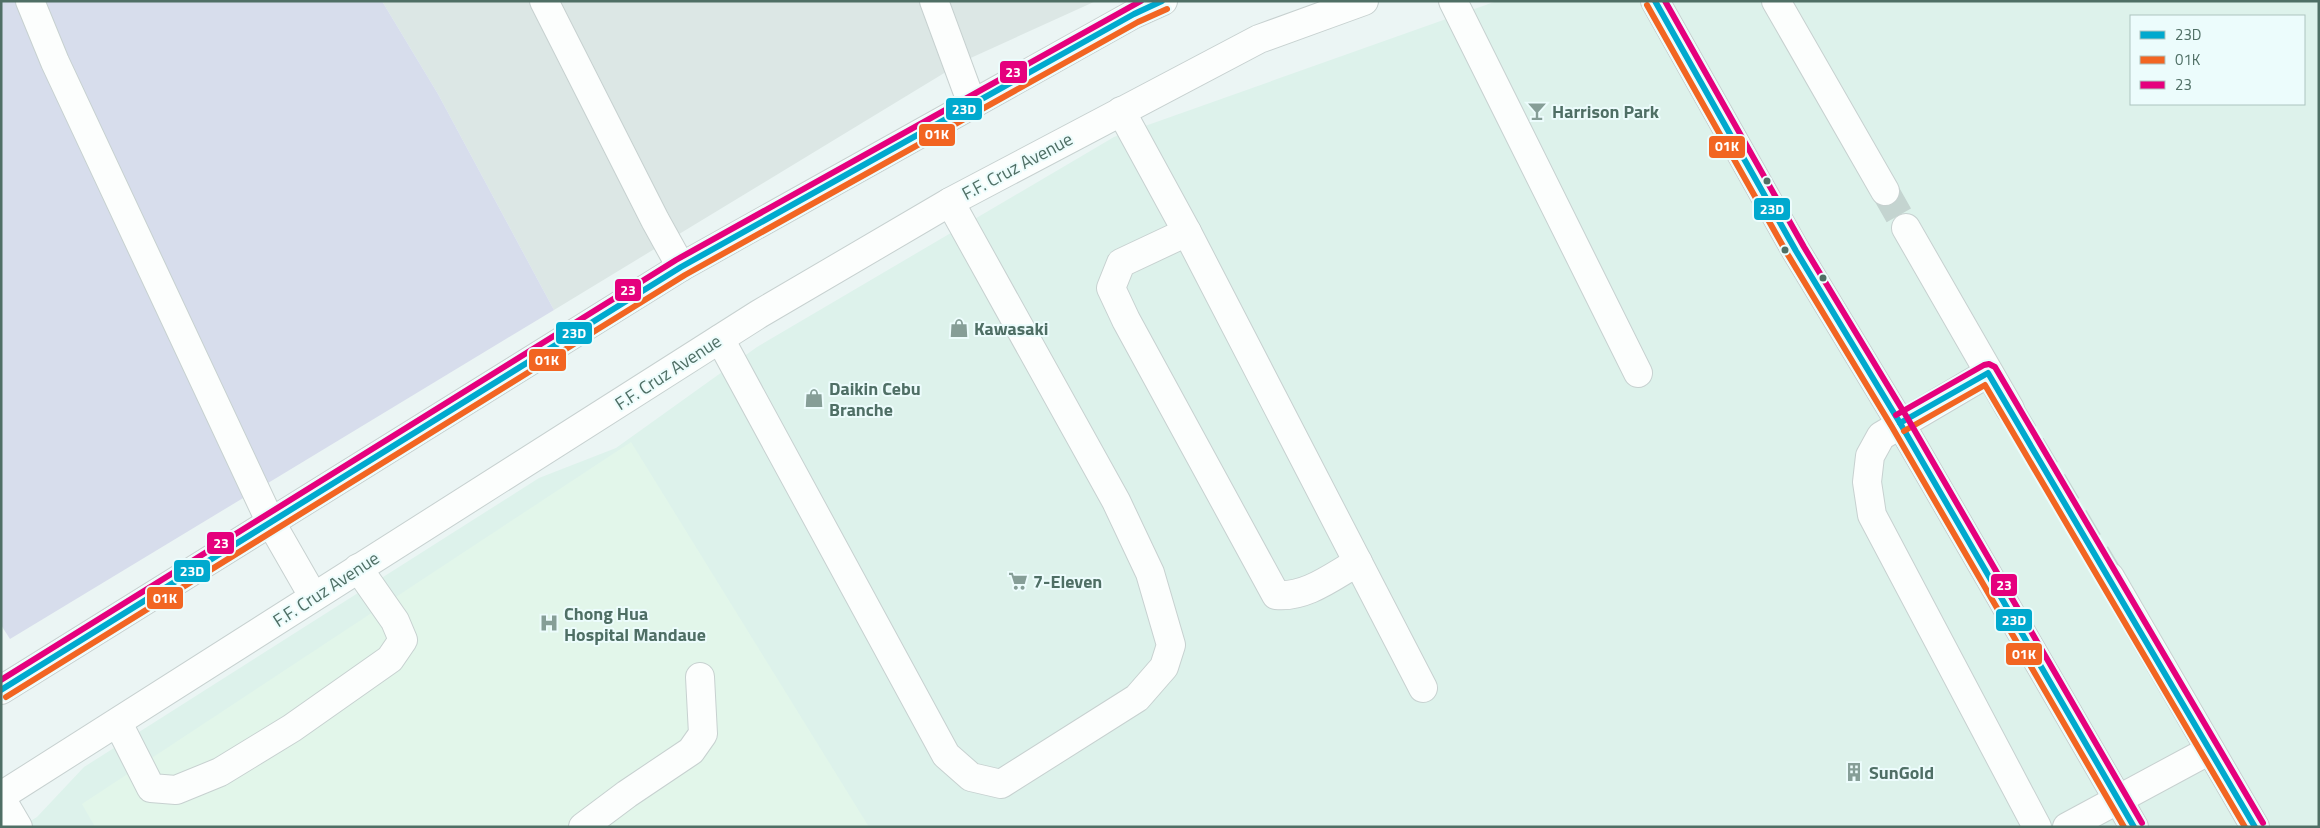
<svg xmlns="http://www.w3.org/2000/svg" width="2320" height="828" viewBox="0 0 2320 828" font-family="'Titillium Web',sans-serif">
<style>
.commercial{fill:#ddf2eb;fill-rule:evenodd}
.industrial{fill:#dce7e5}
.medical{fill:#e2f6ea}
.green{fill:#d7ddec}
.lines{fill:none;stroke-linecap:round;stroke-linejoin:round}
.minor-tunnel{stroke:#c4d4d0;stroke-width:28;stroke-dasharray:28 14;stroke-linecap:butt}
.minor-casing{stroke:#c7d1d0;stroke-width:30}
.minor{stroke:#fcfefd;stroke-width:28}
.bus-1-casing{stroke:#ecfcfc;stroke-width:10}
.bus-2-casing{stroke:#ecfcfc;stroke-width:10}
.bus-3-casing{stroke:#ecfcfc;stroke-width:10}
.bus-1{stroke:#00a9ce;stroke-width:6}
.bus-2{stroke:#f26522;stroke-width:6}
.bus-3{stroke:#e5007d;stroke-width:6}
.bus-dot{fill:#4f6f65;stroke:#ecfcfc;stroke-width:2}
.labels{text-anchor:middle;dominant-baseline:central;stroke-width:4;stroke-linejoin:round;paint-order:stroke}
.poi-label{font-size:18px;font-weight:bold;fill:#4f6f65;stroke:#ecfcfc;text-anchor:start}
.street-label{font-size:18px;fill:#4f6f65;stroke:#ecfcfc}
.line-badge{stroke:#ecfcfc;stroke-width:2}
.badge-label{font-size:14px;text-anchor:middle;font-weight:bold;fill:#fff}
</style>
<rect width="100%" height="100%" fill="#ebf5f4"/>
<!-- commercial -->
<path class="commercial" d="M1497,1H2319V827H21L37,817L84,767L539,478L616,448L757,347L1114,137ZM2131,16H2304V104H2131Z"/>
<!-- industrial -->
<polygon class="industrial" points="382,1 1096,1 964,61 554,310 438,94"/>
<!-- medical -->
<polygon class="medical" points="631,442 869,827 95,827 82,804"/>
<!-- green -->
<polygon class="green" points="1,1 382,1 438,94 554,310 10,639 1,625"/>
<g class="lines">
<!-- minor-tunnel -->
<g class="minor-tunnel">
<polyline points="1885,191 1906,228"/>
<polyline points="2010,409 2110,577"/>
</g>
<!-- minor casing -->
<g class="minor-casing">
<g id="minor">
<polyline points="30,1 55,62 270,521 313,596"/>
<polyline points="544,1 655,220 681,267"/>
<polyline points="934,1 972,104"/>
<polyline points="1453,1 1638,373"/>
<polyline points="1655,1 1796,251 1900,423 2134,827"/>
<polyline points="1776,1 1885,191"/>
<polyline points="1121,111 1187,232 1423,688"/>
<polyline points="1906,228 2010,409"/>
<path d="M1187,232L1121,263L1111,288L1126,320L1276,595C1306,598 1333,576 1358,562"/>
<polyline points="720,339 946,755 971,777 1001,784 1137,698 1164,667 1171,645 1150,573 1116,501 950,202"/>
<polyline points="1988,373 1881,436 1870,456 1867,482 1872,515 2037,827"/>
<polyline points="2110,577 2255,827"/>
<polyline points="1,690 681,267 1134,14 1163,1"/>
<polyline points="118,723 151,788 176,790 220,772 292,728 390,659 403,640 395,621 358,568"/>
<polyline points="1,796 759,314 950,202 1259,39 1364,1"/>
<polyline points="1,798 18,827"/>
<polyline points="583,827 627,794 691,751 703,734 700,677"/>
<polyline points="2067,827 2210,750"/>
</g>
</g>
<!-- minor -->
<use href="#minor" class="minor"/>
<!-- bus-1 casing -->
<g class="bus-1-casing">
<g id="bus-1">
<polyline points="1655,1 1796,251 1900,423 2134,827"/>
<polyline points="1900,423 1988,373 2255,827"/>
<polyline points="1,690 681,267 1134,14 1162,1"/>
</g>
</g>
<!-- bus-2 casing -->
<g class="bus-2-casing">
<g id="bus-2">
<polyline points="1647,5 1788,255 1892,427 2124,827"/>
<polyline points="1904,431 1985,385 2245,827"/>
<polyline points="6,697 685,275 1138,22 1167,9"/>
</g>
</g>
<!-- bus-3 casing -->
<g class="bus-3-casing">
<g id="bus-3">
<polyline points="1665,1 1804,247 1908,419 2142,823"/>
<polyline points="1896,415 1984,365 1989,364 1995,367 2263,823"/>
<polyline points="1,680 676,260 1141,1"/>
</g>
</g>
<!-- bus-1 -->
<use href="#bus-1" class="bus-1"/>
<!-- bus-2 -->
<use href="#bus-2" class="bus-2"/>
<!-- bus-3 -->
<use href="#bus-3" class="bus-3"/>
</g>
<!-- icons -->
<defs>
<g id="bar-bare" transform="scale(1.5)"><path d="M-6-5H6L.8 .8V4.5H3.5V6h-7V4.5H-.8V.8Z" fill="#869e97" stroke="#ecfcfc" stroke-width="2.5" paint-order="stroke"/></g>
<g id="shop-bare" transform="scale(1.5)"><path d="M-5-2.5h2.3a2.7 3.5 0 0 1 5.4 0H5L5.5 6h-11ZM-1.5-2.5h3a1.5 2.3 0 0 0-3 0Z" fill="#869e97" stroke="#ecfcfc" stroke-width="2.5" paint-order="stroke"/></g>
<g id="supermarket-bare" transform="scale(1.5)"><path d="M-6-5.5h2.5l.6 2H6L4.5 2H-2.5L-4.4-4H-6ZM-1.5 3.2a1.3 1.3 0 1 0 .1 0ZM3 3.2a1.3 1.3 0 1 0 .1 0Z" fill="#869e97" stroke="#ecfcfc" stroke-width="2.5" paint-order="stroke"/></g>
<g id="hospital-bare" transform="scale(1.5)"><path d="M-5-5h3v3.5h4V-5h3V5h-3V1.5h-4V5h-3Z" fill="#869e97" stroke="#ecfcfc" stroke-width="2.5" paint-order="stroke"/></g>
<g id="building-bare" transform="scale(1.5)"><path d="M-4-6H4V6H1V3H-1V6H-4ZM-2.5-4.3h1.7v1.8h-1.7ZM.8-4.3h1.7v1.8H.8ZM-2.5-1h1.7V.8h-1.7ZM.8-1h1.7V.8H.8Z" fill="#869e97" stroke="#ecfcfc" stroke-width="2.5" paint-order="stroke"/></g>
</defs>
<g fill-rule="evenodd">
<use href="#bar-bare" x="1537" y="111"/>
<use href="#shop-bare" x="959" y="328"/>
<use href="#shop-bare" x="814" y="398"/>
<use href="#supermarket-bare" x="1018" y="581"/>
<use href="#hospital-bare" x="549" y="623"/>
<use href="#building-bare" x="1854" y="772"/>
</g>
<!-- markers -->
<g class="bus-dot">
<circle cx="1767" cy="181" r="4.5"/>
<circle cx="1785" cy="250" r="4.5"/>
<circle cx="1823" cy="278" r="4.5"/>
</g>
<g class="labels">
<!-- poi labels -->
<g class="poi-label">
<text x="1552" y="111">Harrison Park</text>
<text x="974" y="328">Kawasaki</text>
<text x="829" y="388">Daikin Cebu<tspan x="829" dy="21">Branche</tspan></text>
<text x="1033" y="581">7-Eleven</text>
<text x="564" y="613">Chong Hua<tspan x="564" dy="21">Hospital Mandaue</tspan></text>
<text x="1869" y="772">SunGold</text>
</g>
<!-- street labels -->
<g class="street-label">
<text transform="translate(1017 166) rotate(-28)">F.F. Cruz Avenue</text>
<text transform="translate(668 372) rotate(-33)">F.F. Cruz Avenue</text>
<text transform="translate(326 589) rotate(-33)">F.F. Cruz Avenue</text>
</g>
</g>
<g class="line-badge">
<rect x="999" y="60" width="29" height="24" rx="5" fill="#e5007d"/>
<rect x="945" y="97" width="38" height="24" rx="5" fill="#00a9ce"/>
<rect x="918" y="123" width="38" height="24" rx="5" fill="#f26522"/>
<rect x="1708" y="135" width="38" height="24" rx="5" fill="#f26522"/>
<rect x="1753" y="197" width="38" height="24" rx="5" fill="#00a9ce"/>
<rect x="614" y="278" width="28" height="24" rx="5" fill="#e5007d"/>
<rect x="555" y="321" width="38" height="24" rx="5" fill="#00a9ce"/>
<rect x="528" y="348" width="39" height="24" rx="5" fill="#f26522"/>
<rect x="206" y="531" width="29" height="24" rx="5" fill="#e5007d"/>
<rect x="173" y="559" width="38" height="24" rx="5" fill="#00a9ce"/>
<rect x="1990" y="573" width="28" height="24" rx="5" fill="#e5007d"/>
<rect x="146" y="586" width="38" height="24" rx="5" fill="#f26522"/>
<rect x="1995" y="608" width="38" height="24" rx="5" fill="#00a9ce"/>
<rect x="2005" y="642" width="38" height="24" rx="5" fill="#f26522"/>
</g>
<g class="badge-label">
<text x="1013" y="77">23</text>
<text x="964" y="114">23D</text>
<text x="937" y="139">01K</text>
<text x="1727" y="151">01K</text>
<text x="1772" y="214">23D</text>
<text x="628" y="295">23</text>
<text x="574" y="338">23D</text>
<text x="547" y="365">01K</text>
<text x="221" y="548">23</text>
<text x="192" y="576">23D</text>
<text x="2004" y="590">23</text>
<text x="165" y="603">01K</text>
<text x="2014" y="625">23D</text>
<text x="2024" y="659">01K</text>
</g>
<!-- border -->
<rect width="2320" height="828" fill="none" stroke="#4f6f65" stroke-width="5"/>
<!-- legend -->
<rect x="2130" y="15" width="175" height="90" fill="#ecfcfc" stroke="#adc4c0"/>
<rect x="2140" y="31" width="25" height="8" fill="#00a9ce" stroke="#adc4c0"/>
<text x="2175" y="40" font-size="15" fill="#4f6f65">23D</text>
<rect x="2140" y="56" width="25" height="8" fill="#f26522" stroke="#adc4c0"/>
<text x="2175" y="65" font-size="15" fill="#4f6f65">01K</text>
<rect x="2140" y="81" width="25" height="8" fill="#e5007d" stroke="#adc4c0"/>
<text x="2175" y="90" font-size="15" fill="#4f6f65">23</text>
</svg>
